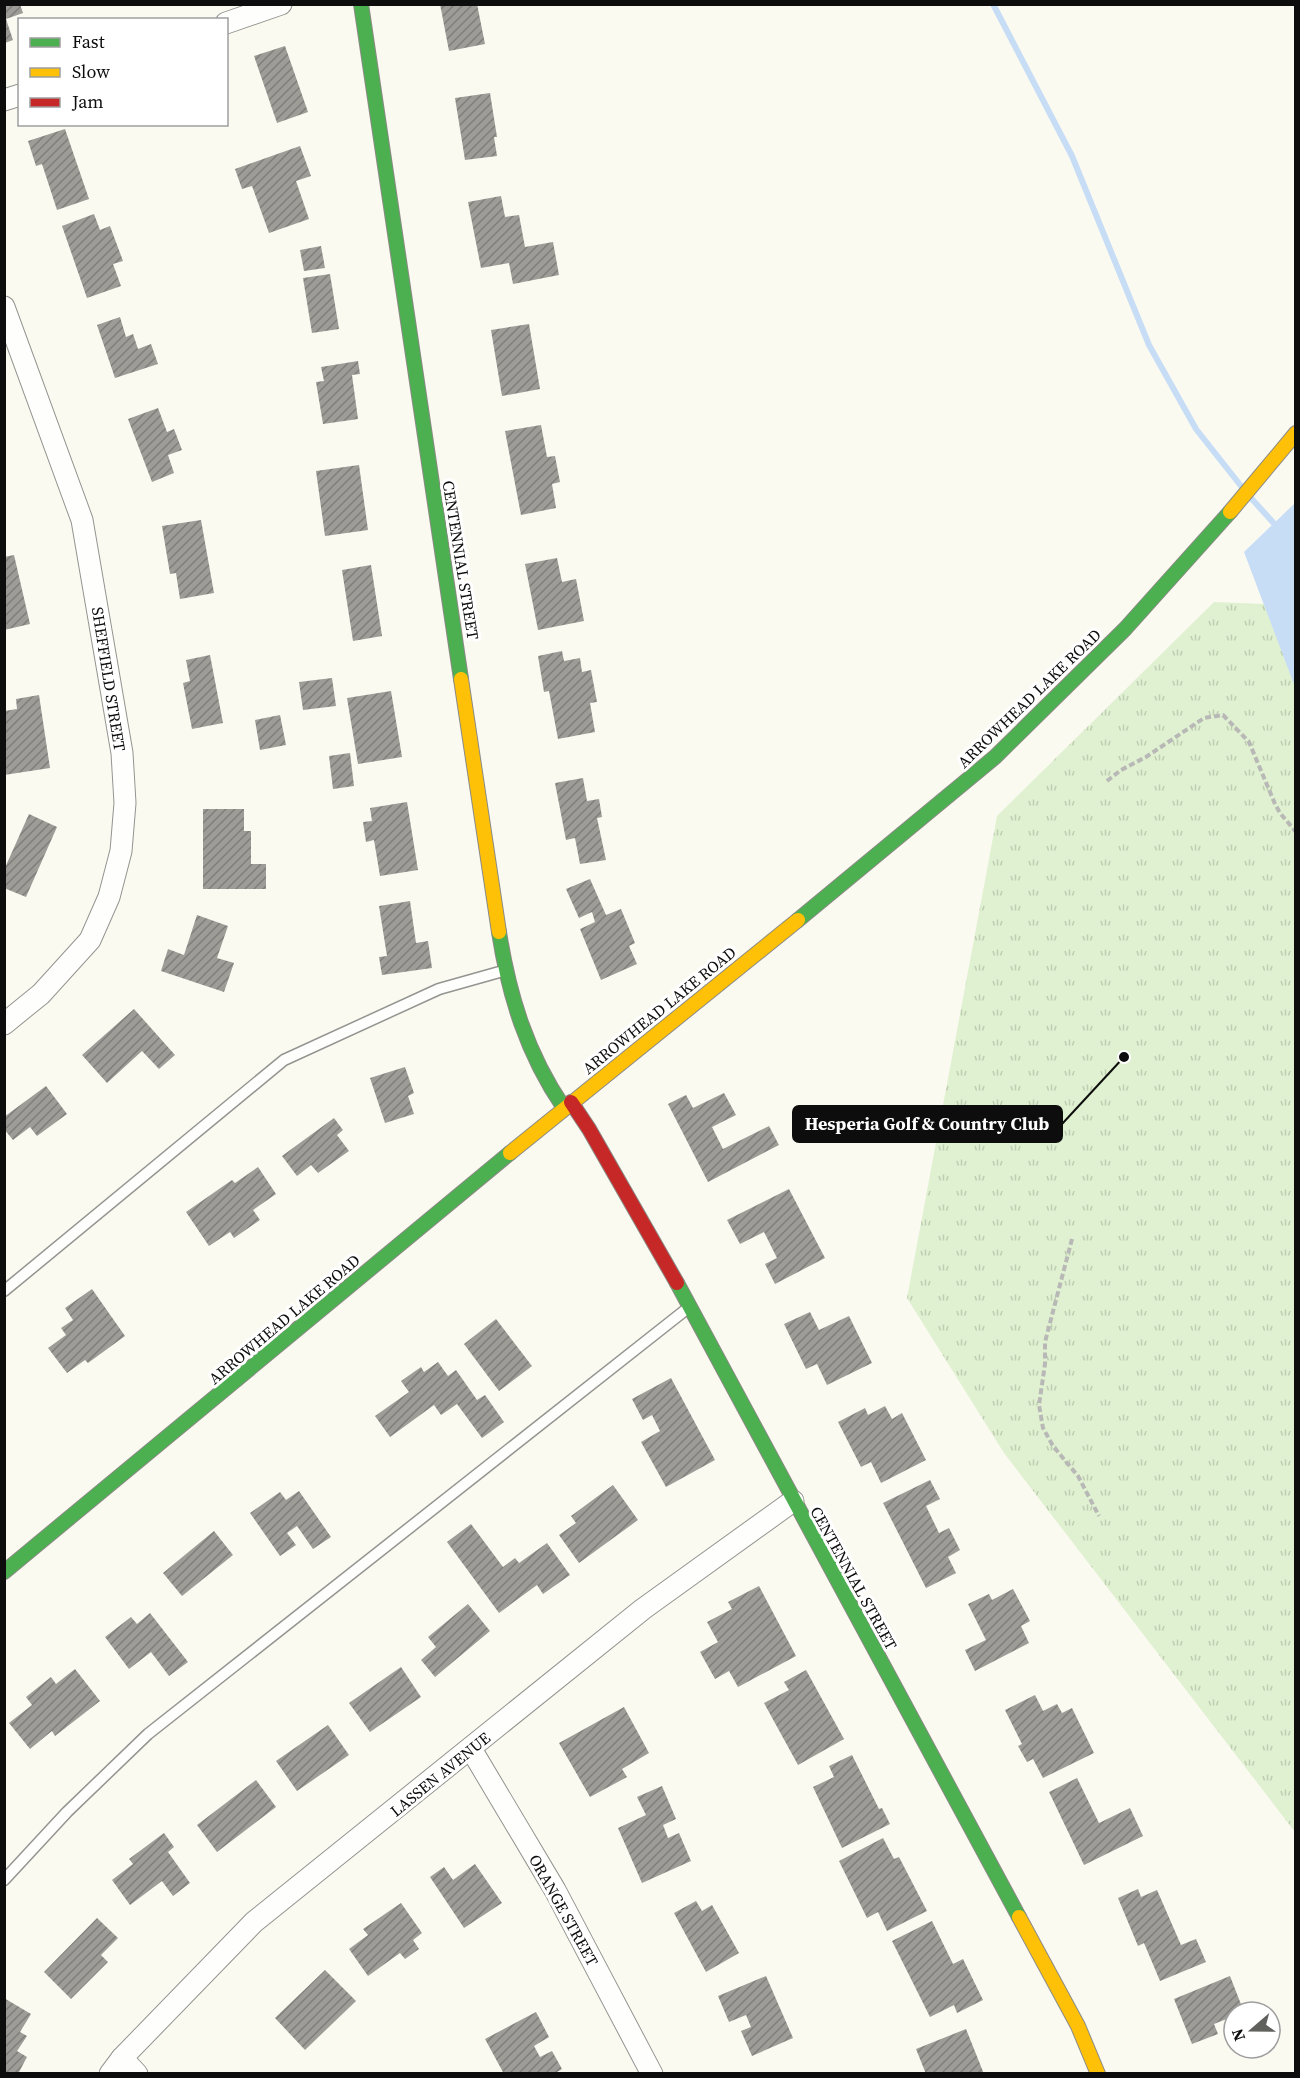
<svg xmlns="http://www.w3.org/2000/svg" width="1300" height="2078" viewBox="0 0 1300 2078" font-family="'Source Serif 4',serif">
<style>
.grass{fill:url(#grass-tufts)}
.water{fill:#c7ddf5}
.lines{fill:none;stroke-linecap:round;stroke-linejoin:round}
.stream{stroke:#c7ddf5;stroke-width:6}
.building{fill:url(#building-hatch)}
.lane-casing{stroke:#949490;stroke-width:13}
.street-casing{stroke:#949490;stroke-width:23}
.fast-casing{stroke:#8b8a86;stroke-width:16}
.slow-casing{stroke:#8b8a86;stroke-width:16}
.jam-casing{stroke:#8b8a86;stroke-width:16}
.path{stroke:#b8b8b6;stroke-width:4;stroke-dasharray:6 3;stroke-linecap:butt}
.lane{stroke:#fefefd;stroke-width:10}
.street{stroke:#fefefd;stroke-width:21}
.fast{stroke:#4caf50;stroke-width:14}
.slow{stroke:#ffc107;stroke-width:14}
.jam{stroke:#c62828;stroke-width:14}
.labels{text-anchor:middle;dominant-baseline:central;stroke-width:6;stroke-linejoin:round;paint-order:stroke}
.street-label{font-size:16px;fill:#0d0d0d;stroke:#fff}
.leader{fill:none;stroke:#0d0d0d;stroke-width:2}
.callout-dot{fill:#0d0d0d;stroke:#fff;stroke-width:2}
.callout{fill:#0d0d0d;stroke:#0d0d0d;stroke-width:2}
.callout-label{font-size:18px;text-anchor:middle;font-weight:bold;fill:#fff}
</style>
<defs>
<pattern id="grass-tufts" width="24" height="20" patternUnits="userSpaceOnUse" patternTransform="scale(1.5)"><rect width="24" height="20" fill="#e0f1d1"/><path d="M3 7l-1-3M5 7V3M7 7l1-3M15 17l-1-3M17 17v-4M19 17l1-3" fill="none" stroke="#bfcdb2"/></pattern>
<pattern id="building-hatch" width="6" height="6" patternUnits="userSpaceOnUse" patternTransform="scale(1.5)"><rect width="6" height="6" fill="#9e9c97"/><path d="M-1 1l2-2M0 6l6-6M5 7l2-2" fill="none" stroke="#7f7e7a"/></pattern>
</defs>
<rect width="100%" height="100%" fill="#fbfaf1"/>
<!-- grass -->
<polygon class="grass" points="1214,602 1295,605 1295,1832 1004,1453 907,1298 997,816"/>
<!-- water -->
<polygon class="water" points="1295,503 1295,687 1244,552"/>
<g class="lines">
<!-- stream -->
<g class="stream">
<polyline points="993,4 1072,156 1149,345 1196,429 1241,486"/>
<polyline points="1251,498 1279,529"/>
</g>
</g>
<!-- building -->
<g class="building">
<polygon points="4,4 20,4 23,13 6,19 13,40 5,43"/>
<polygon points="440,4 477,4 485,44 449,51"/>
<polygon points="285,46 308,112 277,123 254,56"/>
<polygon points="490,93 497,137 494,137 497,156 465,160 455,98"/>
<polygon points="65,129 89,199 57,210 42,164 36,166 28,141"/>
<polygon points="300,146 311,176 296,181 309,219 269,233 252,186 242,189 235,169"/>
<polygon points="501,196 505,217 519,215 525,247 553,242 559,275 513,284 509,263 481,268 468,202"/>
<polygon points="94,214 100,230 110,226 123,261 113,264 121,286 87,298 62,226"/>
<polygon points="321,246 325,268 304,271 300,250"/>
<polygon points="330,274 339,329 312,333 303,278"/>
<polygon points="120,317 126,337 133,334 138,349 151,344 158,364 115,378 97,325"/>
<polygon points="529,324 540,389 502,396 491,330"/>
<polygon points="358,361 360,374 352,375 358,419 323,424 316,382 324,381 321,367"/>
<polygon points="158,408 167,432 174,429 182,450 168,455 174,473 152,482 128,419"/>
<polygon points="541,425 547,457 555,456 560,482 552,484 556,508 521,515 505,431"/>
<polygon points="359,465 368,530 325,536 316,471"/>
<polygon points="201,520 214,593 180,599 176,573 170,574 162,526"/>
<polygon points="14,555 30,624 4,630 4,557"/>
<polygon points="557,558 562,582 576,579 584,621 538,630 525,564"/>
<polygon points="371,565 382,636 353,641 342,570"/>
<polygon points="562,651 564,661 580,658 582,672 591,670 597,702 590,703 595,732 558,739 549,691 544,692 538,656"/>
<polygon points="210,655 223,723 192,729 183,683 190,681 186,660"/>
<polygon points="332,678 336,706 303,710 299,682"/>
<polygon points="391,691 402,757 358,764 347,698"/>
<polygon points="39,695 50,768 4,775 4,711 17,709 16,699"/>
<polygon points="280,715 286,745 260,750 255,720"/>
<polygon points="350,753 354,786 333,789 329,756"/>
<polygon points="583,778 587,801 599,799 602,817 597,818 606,860 580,864 575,838 566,840 555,783"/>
<polygon points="407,802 418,870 380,876 374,840 366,842 363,822 372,821 370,808"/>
<polygon points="203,809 244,809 244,831 251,831 251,864 266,864 266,889 203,889"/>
<polygon points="29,814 57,827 26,897 4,888 4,870"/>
<polygon points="590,879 606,915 621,909 635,943 629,946 637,964 601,980 580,929 595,922 592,912 579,918 566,889"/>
<polygon points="410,901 416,943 428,941 432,968 382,975 379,957 387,956 379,906"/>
<polygon points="197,915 228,926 217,958 234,963 224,992 161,971 168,949 184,955"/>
<polygon points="134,1009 175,1055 159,1069 142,1051 107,1083 82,1055"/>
<polygon points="405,1067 414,1093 408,1096 414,1114 385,1123 370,1078"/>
<polygon points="46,1086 67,1114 37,1136 30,1127 13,1140 4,1129 4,1117"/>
<polygon points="724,1093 736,1115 712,1127 723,1149 769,1126 779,1145 708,1182 668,1104 686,1095 693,1108"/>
<polygon points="334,1118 343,1130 337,1135 349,1151 318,1173 311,1165 297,1176 282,1156"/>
<polygon points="258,1167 276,1194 253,1210 260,1220 234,1238 230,1232 209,1246 186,1212 232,1180 235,1183"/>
<polygon points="789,1189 825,1258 775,1284 765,1264 777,1258 764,1232 740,1244 727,1220"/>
<polygon points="92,1289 125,1336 88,1363 85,1360 67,1373 48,1348 66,1335 61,1328 73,1320 65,1308"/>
<polygon points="810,1312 819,1330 849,1316 872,1363 827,1385 817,1364 806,1369 784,1324"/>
<polygon points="496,1319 532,1366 499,1391 464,1344"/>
<polygon points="438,1362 448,1376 456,1370 477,1400 485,1395 504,1422 482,1438 457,1404 441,1415 434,1405 390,1437 375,1416 409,1392 401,1381 421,1367 424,1372"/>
<polygon points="671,1378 715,1460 666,1487 641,1442 660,1431 652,1415 643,1420 632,1399"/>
<polygon points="885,1406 892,1419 902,1413 926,1460 881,1483 871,1462 861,1467 838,1422 865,1408 868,1415"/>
<polygon points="930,1480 940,1499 926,1506 939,1533 949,1528 960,1550 948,1557 956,1573 926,1588 883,1503"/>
<polygon points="613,1485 638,1520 579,1563 559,1535 576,1523 571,1516"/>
<polygon points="299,1491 331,1537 313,1549 297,1526 287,1533 296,1545 280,1556 250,1513 280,1492 286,1500"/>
<polygon points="471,1524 503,1567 515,1558 519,1563 547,1543 570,1575 543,1594 537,1585 499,1613 447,1542"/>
<polygon points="214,1531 233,1555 182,1596 163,1573"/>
<polygon points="759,1586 796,1656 738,1687 729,1671 715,1679 700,1652 718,1642 707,1622 732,1609 728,1602"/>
<polygon points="1013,1589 1030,1621 1021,1626 1029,1643 975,1671 965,1650 986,1640 968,1604 989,1594 992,1600"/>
<polygon points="468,1604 490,1631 435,1677 421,1660 436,1647 428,1637"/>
<polygon points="150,1613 188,1662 169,1676 151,1652 129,1669 105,1637 131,1617 137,1624"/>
<polygon points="401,1667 421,1697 370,1732 349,1703"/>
<polygon points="75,1669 100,1701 55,1736 52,1731 30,1749 9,1723 32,1705 26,1697 51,1677 56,1684"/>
<polygon points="806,1670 844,1739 798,1765 764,1703 789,1690 784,1682"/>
<polygon points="1035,1695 1043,1711 1057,1704 1062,1713 1072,1708 1094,1753 1043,1778 1033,1759 1027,1762 1018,1746 1022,1744 1005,1710"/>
<polygon points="624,1707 649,1753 622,1769 627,1777 590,1797 559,1743"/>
<polygon points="328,1725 349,1755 297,1791 276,1761"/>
<polygon points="852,1755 879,1809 882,1808 890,1824 842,1848 813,1787 834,1777 829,1766"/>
<polygon points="1077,1778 1099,1823 1130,1808 1143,1836 1084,1865 1049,1792"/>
<polygon points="256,1780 276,1807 217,1852 197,1825"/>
<polygon points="662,1786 676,1819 663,1825 668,1838 679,1833 691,1861 642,1883 618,1828 646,1815 637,1797"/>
<polygon points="164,1833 174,1847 168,1852 190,1883 173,1896 162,1881 130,1905 112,1880 133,1864 129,1859"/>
<polygon points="883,1838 894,1859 899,1857 927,1911 887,1931 878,1912 867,1918 839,1861"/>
<polygon points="475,1864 502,1903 464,1928 430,1877 444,1867 453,1880"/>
<polygon points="1138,1889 1141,1897 1157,1890 1181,1945 1196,1939 1206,1962 1160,1981 1144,1943 1138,1946 1118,1898"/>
<polygon points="696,1901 702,1911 712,1905 739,1953 706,1972 674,1913"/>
<polygon points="401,1903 422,1933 413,1940 419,1949 405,1959 400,1953 368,1976 349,1949 368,1935 363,1929"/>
<polygon points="97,1918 118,1938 101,1955 108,1962 71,1999 44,1972"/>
<polygon points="932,1921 953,1964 963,1959 983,2000 957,2013 954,2005 930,2017 892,1941"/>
<polygon points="325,1970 356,2001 305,2050 275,2018"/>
<polygon points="766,1976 793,2038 752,2056 741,2031 751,2027 746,2015 729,2022 718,1996"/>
<polygon points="1230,1976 1244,2012 1234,2012 1234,2016 1214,2024 1218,2034 1192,2044 1174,1999"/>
<polygon points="4,1998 31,2014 20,2032 27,2036 17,2051 27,2057 18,2074 4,2074"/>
<polygon points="536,2012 549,2037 534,2046 540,2057 552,2051 562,2069 554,2074 504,2074 485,2039"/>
<polygon points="966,2029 984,2074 926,2074 916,2049"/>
</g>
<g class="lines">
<!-- lane casing -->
<g class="lane-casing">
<g id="lane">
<polyline points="4,1291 284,1060 439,989 503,971"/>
<polyline points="4,1880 67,1812 148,1734 688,1308"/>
</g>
</g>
<!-- street casing -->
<g class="street-casing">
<g id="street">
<polyline points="226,23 281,4"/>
<polyline points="4,100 20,95"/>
<polyline points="4,307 82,520 122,753 125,803 121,851 109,897 90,940 41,994 4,1024"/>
<polyline points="471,1749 555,1890 652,2074"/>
<polyline points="122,2058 137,2074"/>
<polyline points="110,2074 122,2058 254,1922 643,1609 793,1501"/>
</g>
</g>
<!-- fast casing -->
<g class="fast-casing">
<g id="fast">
<polyline points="361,4 461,679"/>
<polyline points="798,920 995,757 1125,629 1230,512"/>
<path d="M499,932C509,996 527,1054 564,1108"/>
<polyline points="677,1283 1019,1917"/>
<polyline points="4,1572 510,1153"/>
</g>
</g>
<!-- slow casing -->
<g class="slow-casing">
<g id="slow">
<polyline points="1230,512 1296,433"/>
<polyline points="461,679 499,932"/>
<polyline points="510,1153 798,920"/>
<polyline points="1019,1917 1078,2026 1098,2074"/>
</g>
</g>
<!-- jam casing -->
<g class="jam-casing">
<polyline id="jam" points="571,1102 589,1129 677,1283"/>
</g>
<!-- path -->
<g class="path">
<polyline points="1107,781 1121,770 1146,757 1204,718 1223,715 1249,742 1275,804 1280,813 1296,832"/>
<polyline points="1072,1239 1045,1342 1045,1364 1039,1405 1043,1428 1053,1446 1078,1476 1099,1516"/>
</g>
<!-- lane -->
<use href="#lane" class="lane"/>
<!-- street -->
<use href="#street" class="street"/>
<!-- fast -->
<use href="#fast" class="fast"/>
<!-- slow -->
<use href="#slow" class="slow"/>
<!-- jam -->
<use href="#jam" class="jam"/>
</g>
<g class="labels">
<!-- street labels -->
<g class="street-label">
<text transform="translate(461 560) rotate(81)">CENTENNIAL STREET</text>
<text transform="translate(109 679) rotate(81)">SHEFFIELD STREET</text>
<text transform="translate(1029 698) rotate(-44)">ARROWHEAD LAKE ROAD</text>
<text transform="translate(659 1010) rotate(-39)">ARROWHEAD LAKE ROAD</text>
<text transform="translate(284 1319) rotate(-40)">ARROWHEAD LAKE ROAD</text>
<text transform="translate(854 1578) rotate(61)">CENTENNIAL STREET</text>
<text transform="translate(440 1774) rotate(-39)">LASSEN AVENUE</text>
<text transform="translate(564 1910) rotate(61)">ORANGE STREET</text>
</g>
</g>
<!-- callouts -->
<path class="leader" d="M1124 1057L1062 1124"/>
<circle class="callout-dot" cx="1124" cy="1057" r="6"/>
<rect class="callout" x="793" y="1106" width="269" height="36" rx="6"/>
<g class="callout-label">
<text x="927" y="1130">Hesperia Golf &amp; Country Club</text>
</g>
<!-- border -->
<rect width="1300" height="2078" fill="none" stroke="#0d0d0d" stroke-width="12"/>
<!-- legend -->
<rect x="18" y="18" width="210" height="108" fill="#ffffff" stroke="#9e9e9e" stroke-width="1.5"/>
<rect x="30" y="38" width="30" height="9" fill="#4caf50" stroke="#9e9e9e" stroke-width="1.5"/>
<text x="72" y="48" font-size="18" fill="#0d0d0d">Fast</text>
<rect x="30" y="68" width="30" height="9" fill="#ffc107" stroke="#9e9e9e" stroke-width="1.5"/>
<text x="72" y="78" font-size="18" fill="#0d0d0d">Slow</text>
<rect x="30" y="98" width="30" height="9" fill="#c62828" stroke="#9e9e9e" stroke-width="1.5"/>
<text x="72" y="108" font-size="18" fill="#0d0d0d">Jam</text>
<!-- north arrow -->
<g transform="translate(1252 2030) rotate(250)"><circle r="28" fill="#ffffff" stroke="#9e9e9e" stroke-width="1.5"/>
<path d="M0-4.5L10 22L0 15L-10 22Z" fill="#60605d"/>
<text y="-9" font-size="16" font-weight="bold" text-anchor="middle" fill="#0d0d0d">N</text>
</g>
</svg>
